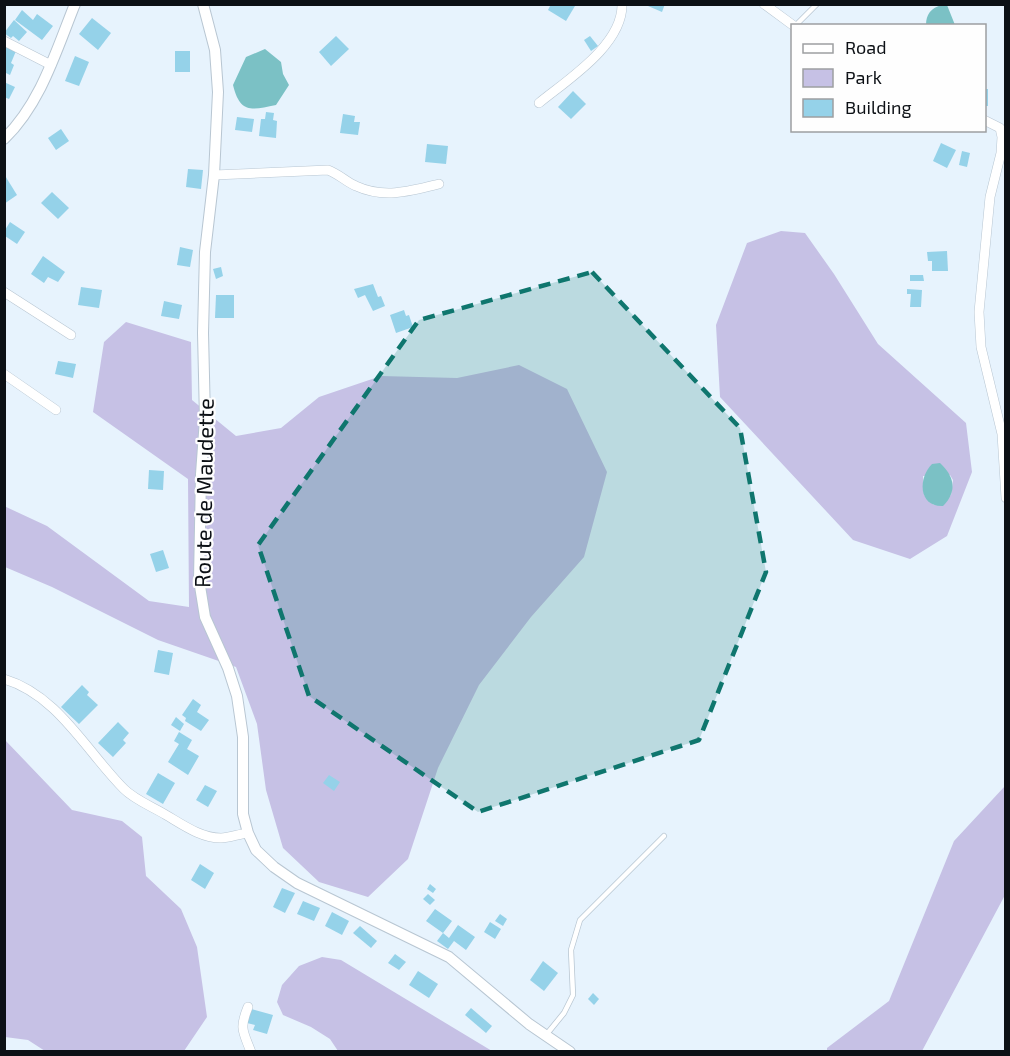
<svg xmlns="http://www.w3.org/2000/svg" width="1010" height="1056" viewBox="0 0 1010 1056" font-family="'Exo 2',sans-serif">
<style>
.green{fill:#c6c1e5;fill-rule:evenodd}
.water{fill:#7bc1c5}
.building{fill:#95d2e9}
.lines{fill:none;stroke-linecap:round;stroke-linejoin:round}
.service-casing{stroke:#b8c6d2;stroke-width:6}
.minor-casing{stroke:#b8c6d2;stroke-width:10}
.tertiary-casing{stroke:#b8c6d2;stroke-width:12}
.service{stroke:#fff;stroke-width:4.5}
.minor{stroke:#fff;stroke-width:9}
.tertiary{stroke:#fff;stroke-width:10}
.marked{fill:#0f766e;fill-opacity:0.2;stroke:#0f766e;stroke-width:4.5;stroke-dasharray:12 8;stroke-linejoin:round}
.labels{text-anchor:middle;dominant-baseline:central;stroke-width:4.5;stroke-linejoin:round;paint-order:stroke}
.street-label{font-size:22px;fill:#0c1015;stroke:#fefefe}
</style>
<rect width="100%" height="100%" fill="#e7f3fd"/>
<!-- green -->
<g class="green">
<path d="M781,231L805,233L834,274L878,344L966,423L972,472L947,536L910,559L853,540L720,397L716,325L747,243ZM950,475L953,480L951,495L934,505L924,495L923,476Z"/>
<polygon points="126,322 191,342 192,400 236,436 281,428 319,397 381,376 457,378 519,365 567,389 607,472 584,557 531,617 479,685 438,768 408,859 368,897 319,882 283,848 266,790 257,724 236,667 158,640 52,587 5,567 4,506 47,526 149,601 189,607 188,479 93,412 104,342"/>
<polygon points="5,740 72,810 122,821 142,837 146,876 181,909 197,947 207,1017 184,1051 45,1051 28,1040 5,1037"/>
<polygon points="1005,786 1005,895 922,1051 827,1051 827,1048 889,1001 954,841"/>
<polygon points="322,957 341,960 492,1051 338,1051 330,1039 311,1027 283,1015 277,1002 282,985 299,966"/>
</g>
<!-- water -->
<g class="water">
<path d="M942,5H947L955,25H926C926,14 931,8 942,5Z"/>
<path d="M265,49L281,62L283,74L289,85L276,105C252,110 240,114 233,85L246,57Z"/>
<path d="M940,463C954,476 958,491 943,506C918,507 918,478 932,464Z"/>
</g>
<!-- building -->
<g class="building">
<polygon points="551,4 573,4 575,6 566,21 548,10"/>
<polygon points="649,4 665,4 662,12 648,6"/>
<polygon points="22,10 33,20 37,14 53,26 42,40 15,20"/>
<polygon points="92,18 111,33 98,50 79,34"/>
<polygon points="14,20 27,32 19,41 13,36 11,38 4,33"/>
<polygon points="336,36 349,49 331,66 319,52"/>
<polygon points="590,36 598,46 591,51 584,40"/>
<polygon points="4,45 16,51 11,63 14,65 10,75 4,72"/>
<rect x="175" y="51" width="15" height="21"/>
<polygon points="75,56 89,62 79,86 65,81"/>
<polygon points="4,82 15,87 9,99 4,97"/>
<rect x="984" y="89" width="4" height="17"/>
<polygon points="573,91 586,104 571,119 558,107"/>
<polygon points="266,112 274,113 273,120 277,121 276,138 259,136 261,119 265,119"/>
<polygon points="343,114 355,116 354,122 360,122 358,135 340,133"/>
<polygon points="237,117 254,119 252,132 235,130"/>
<polygon points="61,129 69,141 56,150 48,138"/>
<polygon points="941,143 956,150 947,168 933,161"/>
<polygon points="427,144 448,146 446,164 425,162"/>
<polygon points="962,151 970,153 967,167 959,165"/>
<polygon points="188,169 203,170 201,189 186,187"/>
<polygon points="4,174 17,195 4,204"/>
<polygon points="52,192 69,208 58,219 41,203"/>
<polygon points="10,222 25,232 17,244 5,236 5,230"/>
<polygon points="180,247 193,250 190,267 177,265"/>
<polygon points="947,251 948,271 932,271 932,261 928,261 927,252"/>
<polygon points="43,256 65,272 58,282 48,277 44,283 31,274"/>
<polygon points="221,267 223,276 216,279 213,269"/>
<polygon points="910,275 923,275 924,281 910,281"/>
<polygon points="373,284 378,297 381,296 385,306 373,311 365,295 358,298 354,289"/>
<polygon points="81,287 102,290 99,308 78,305"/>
<polygon points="907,289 922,290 921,307 910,307 911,294 907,294"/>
<polygon points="216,295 234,295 234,318 215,318"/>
<polygon points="164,301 182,305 179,319 161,316"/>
<polygon points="404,310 406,316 409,315 413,327 396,333 390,315"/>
<polygon points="58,361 76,364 73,378 55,374"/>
<polygon points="149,470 164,471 163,490 148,489"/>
<polygon points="163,550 169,568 156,572 150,554"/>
<polygon points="158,650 173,653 169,675 154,672"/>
<polygon points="82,685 89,692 87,695 98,705 79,724 61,707"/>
<polygon points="193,699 201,705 197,712 209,720 201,731 185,721 186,718 182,715"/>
<polygon points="176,717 184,724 180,731 171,725"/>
<polygon points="118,722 129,733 123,740 126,743 113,757 98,743"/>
<polygon points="179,732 192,740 187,749 199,756 188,775 168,762 179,744 174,741"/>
<polygon points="158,773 175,783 163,804 146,794"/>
<polygon points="329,775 340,782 334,791 323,783"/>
<polygon points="205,785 217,791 208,807 196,800"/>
<polygon points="200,864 214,873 205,889 191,880"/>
<polygon points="430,884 436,889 433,893 427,889"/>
<polygon points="282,888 295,893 285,913 273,907"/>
<polygon points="428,894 435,900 430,905 423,899"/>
<polygon points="303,901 320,908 314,921 297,914"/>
<polygon points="435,909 452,921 443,933 449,938 458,925 475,937 466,950 454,941 448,949 437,941 443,933 426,921"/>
<polygon points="332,912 349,921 342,935 325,926"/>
<polygon points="500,914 507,919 503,926 495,921"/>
<polygon points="490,922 501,929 495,939 484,932"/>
<polygon points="360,926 377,941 371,948 353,933"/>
<polygon points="395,954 406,962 399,970 388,963"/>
<polygon points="543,961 558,973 544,991 530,980"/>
<polygon points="418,971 438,984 429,998 409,985"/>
<polygon points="593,993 599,999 594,1005 588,999"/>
<polygon points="471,1008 492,1026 486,1033 465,1015"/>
<polygon points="251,1009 273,1015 267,1034 253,1030 255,1025 247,1023"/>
</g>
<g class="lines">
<!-- service casing -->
<g class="service-casing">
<g id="service">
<polyline points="795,26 817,4"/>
<polyline points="546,1035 564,1013 573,995 571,950 580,920 664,836"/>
</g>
</g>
<!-- minor casing -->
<g class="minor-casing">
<g id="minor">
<polyline points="764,4 794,26"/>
<polyline points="4,41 51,65"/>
<path d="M539,103C567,80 623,45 622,4"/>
<polyline points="984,120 1000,128 1002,137 1001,153 990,197 979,312 981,347 1002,434 1006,498"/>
<path d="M214,175L328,170C339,174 346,182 356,186C384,199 411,191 439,184"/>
<polyline points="4,292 71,335"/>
<polyline points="4,374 56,410"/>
<path d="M4,679C58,695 86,751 124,789C135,800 153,807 166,815C183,825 201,838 221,838C229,838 239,834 248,833"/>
<path d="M248,1007C239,1029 243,1031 251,1052"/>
</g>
</g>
<!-- tertiary casing -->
<g class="tertiary-casing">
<g id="tertiary">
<polyline points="203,4 215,50 218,92 214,175 205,252 203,333 205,419 201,474 199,580 205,617 228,668 237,696 243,737 243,814 248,833 256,850 274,867 297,883 449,957 529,1024 570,1052"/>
<path d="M4,139C41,103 56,51 75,4"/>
</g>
</g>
<!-- service -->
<use href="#service" class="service"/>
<!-- minor -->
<use href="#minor" class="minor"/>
<!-- tertiary -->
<use href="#tertiary" class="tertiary"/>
</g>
<!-- marked area -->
<path class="marked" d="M592,272L740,428L766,572L699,740L478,812L309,696L258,545L419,320Z"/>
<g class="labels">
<!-- street labels -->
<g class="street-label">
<text transform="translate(203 493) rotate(-89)">Route de Maudette</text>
</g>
</g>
<!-- border -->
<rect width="1010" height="1056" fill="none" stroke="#0c1015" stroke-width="12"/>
<!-- legend -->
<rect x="791" y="24" width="195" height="108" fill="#fefefe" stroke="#9d9fa1" stroke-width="1.5"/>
<rect x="803" y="44" width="30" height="9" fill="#ffffff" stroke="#9d9fa1" stroke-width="1.5"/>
<text x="845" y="54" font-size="18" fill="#0c1015">Road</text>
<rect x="803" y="69" width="30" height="18" fill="#c6c1e5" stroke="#9d9fa1" stroke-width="1.5"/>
<text x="845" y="84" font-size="18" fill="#0c1015">Park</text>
<rect x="803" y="99" width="30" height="18" fill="#95d2e9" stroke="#9d9fa1" stroke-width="1.5"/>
<text x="845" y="114" font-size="18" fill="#0c1015">Building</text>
</svg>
